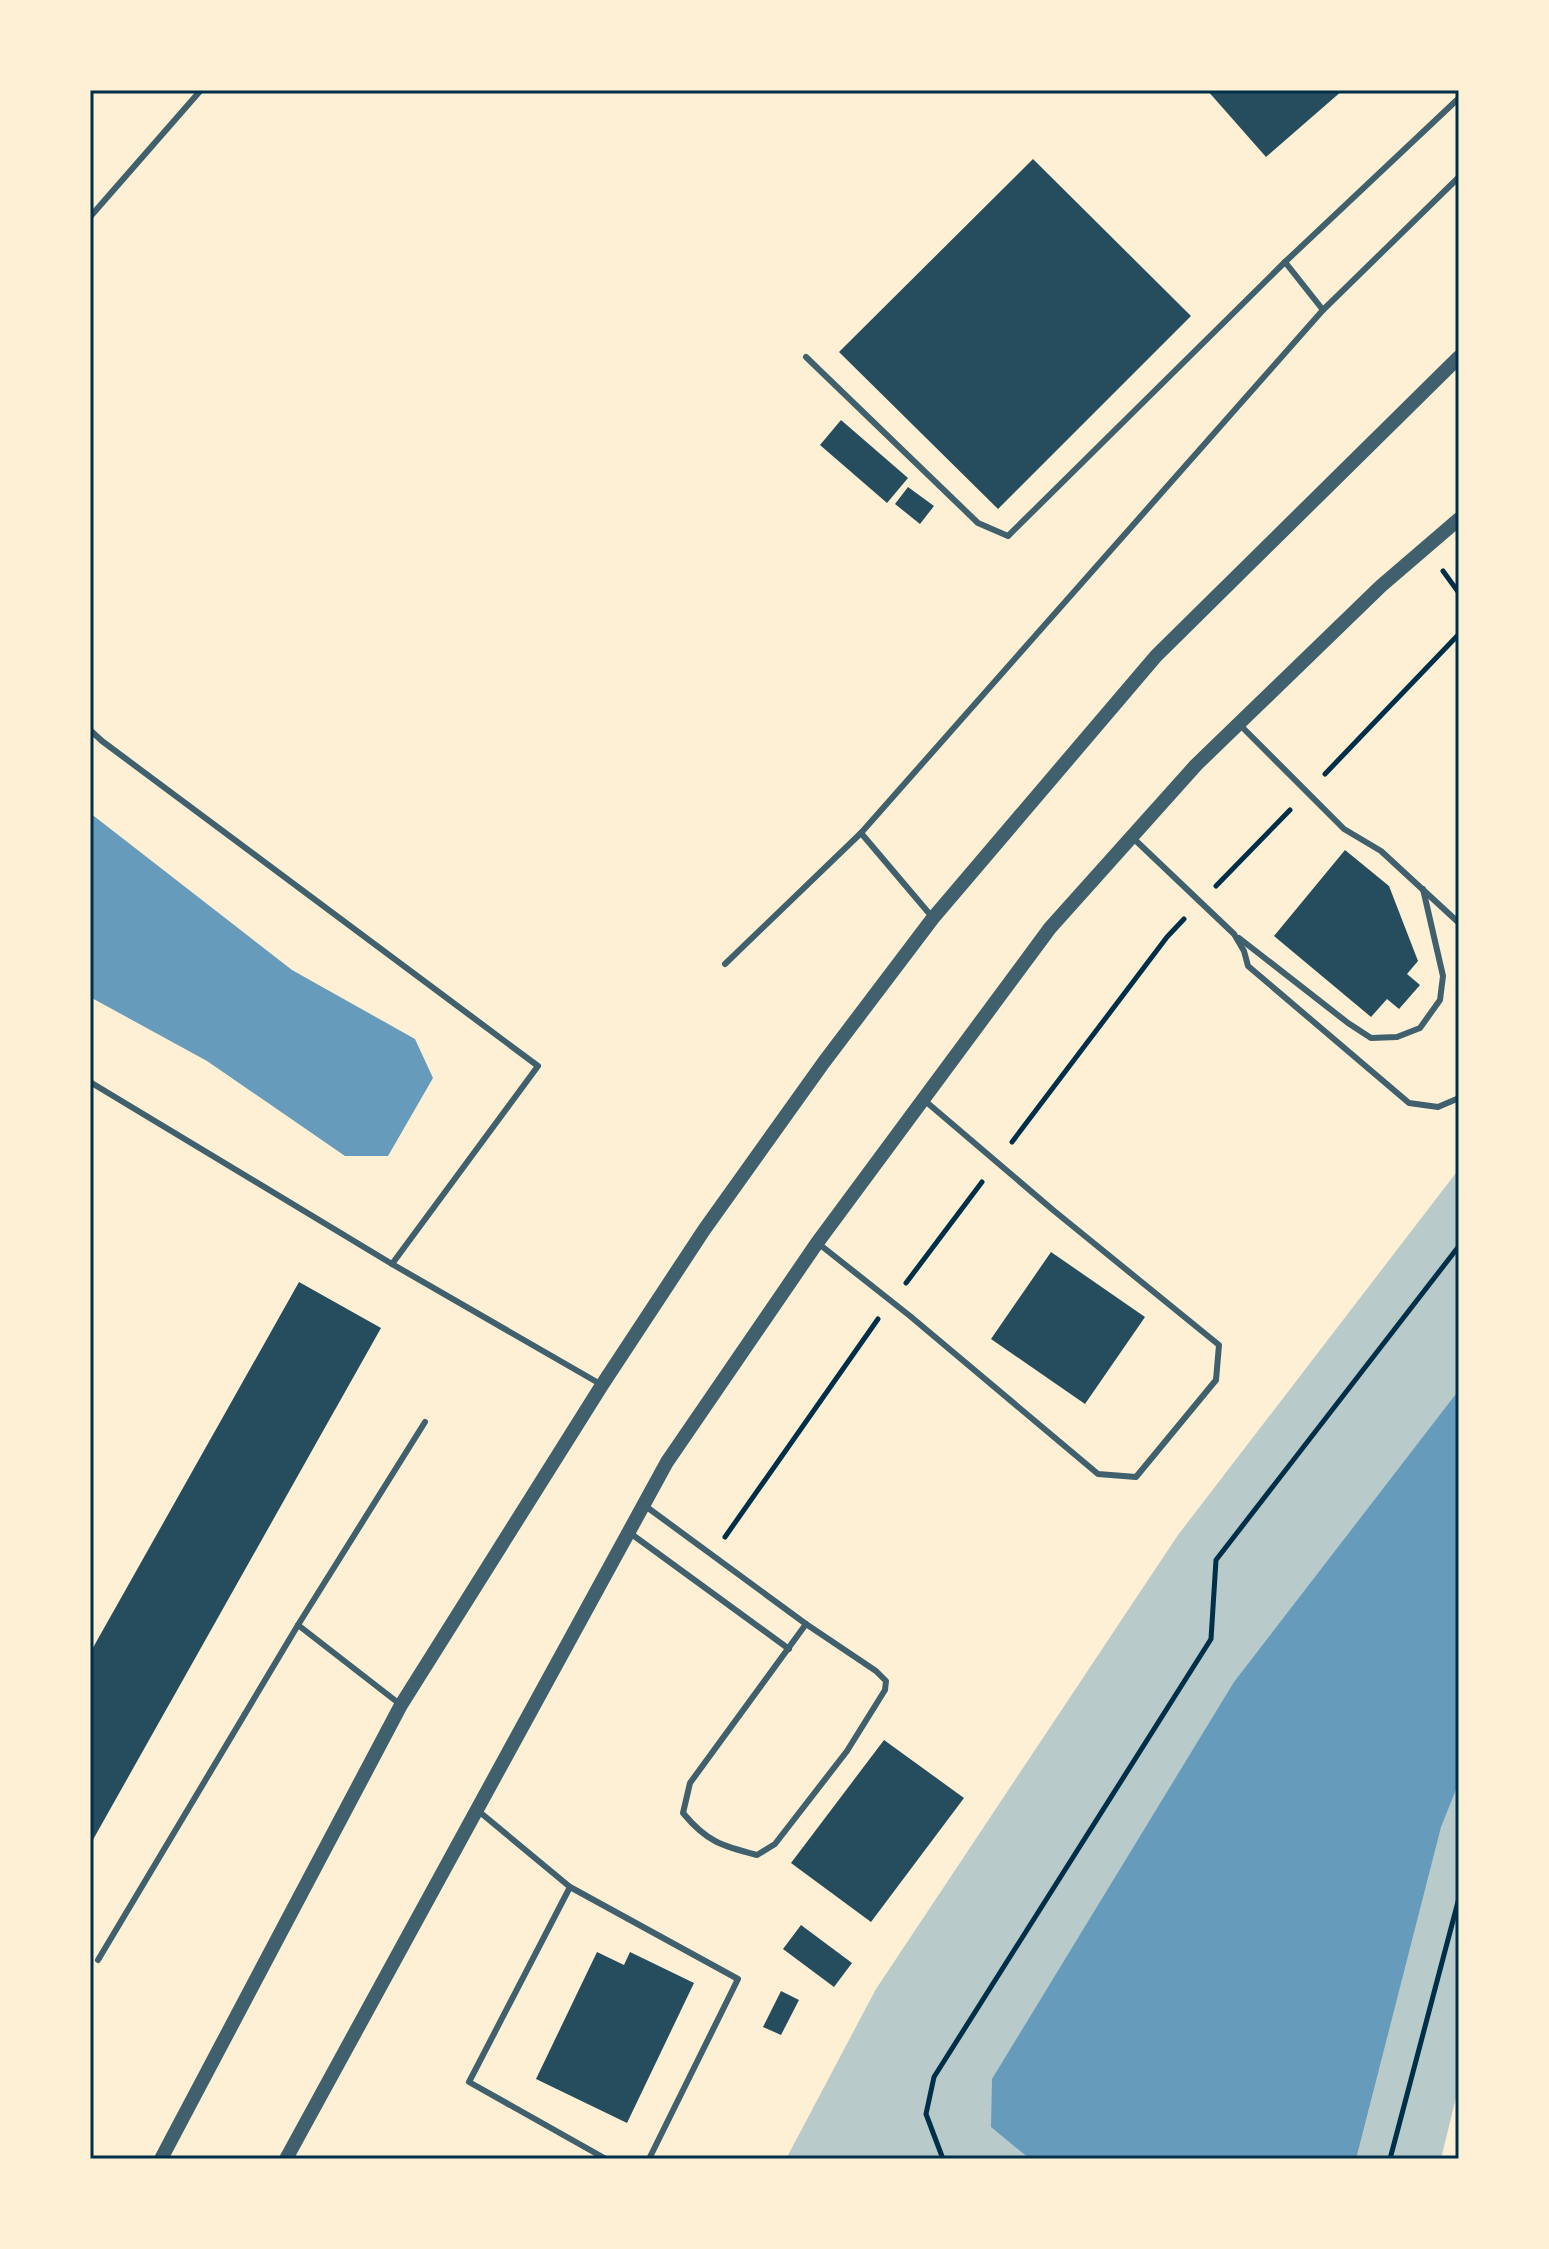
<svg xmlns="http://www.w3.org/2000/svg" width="1549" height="2249" viewBox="0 0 1549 2249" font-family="'Open Sans',sans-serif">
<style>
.green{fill:#b9caca}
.water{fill:#669bbc}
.building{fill:#264d5e}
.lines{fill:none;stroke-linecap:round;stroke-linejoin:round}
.path{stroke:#003049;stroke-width:5}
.service{stroke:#3f606c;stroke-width:6}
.tertiary{stroke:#3f606c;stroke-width:14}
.neatline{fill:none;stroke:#003049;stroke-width:3}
</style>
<rect width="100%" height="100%" fill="#fdf0d5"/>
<!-- green -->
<polygon class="green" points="1459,1169 1459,2085 1441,2159 786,2159 876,1989 1178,1535"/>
<!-- water -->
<g class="water">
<polygon points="90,813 292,970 415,1039 433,1078 388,1156 345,1156 207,1061 90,997"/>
<polygon points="1459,1390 1459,1782 1441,1827 1356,2159 1030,2159 991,2127 992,2079 1234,1682"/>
</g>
<!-- building -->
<g class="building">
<polygon points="1207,90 1343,90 1266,157"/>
<polygon points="1033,159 1191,316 998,509 839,352"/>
<polygon points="841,420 908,478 887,503 820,445"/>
<polygon points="908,487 934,506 920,524 895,504"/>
<polygon points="1345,850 1389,886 1418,961 1407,974 1420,985 1399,1009 1387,999 1371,1017 1274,936"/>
<polygon points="1051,1252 1145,1317 1085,1404 991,1339"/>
<polygon points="299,1282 381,1328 90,1845 90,1653"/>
<polygon points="884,1740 964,1798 871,1922 791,1863"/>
<polygon points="801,1925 852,1963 834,1987 783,1949"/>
<polygon points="597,1952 624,1965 630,1952 694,1983 627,2123 536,2079"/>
<polygon points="781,1991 799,2000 781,2035 763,2027"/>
</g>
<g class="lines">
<!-- path -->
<g class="path">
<polyline points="1443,571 1459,593"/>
<polyline points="1325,774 1459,634"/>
<polyline points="1216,886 1290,810"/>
<polyline points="1012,1142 1167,937 1184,919"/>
<polyline points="906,1283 982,1182"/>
<polyline points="725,1537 878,1319"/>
<polyline points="943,2159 926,2114 934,2077 1211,1639 1216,1560 1459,1246"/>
<polyline points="1390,2159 1459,1898"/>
</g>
<!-- service -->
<g class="service">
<polyline points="90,217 201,90"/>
<polyline points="1285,262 1459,98"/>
<polyline points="806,357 978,523 1008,536 1285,262 1323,310"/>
<polyline points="1239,724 1344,829 1381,851 1459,923"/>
<polyline points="90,730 102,741 538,1066 392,1264"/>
<polyline points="1132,837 1234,934 1244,951 1248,966 1409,1103 1438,1107 1459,1098"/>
<polyline points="933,918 861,833 1323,310 1459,177"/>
<polyline points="1239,938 1348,1023 1371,1038 1397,1037 1420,1028 1440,1000 1443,976 1423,889"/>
<polyline points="725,964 861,833"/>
<polyline points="90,1082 392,1264 602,1385"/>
<polyline points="819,1244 910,1316 1098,1474 1136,1477 1216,1380 1219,1345 1053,1210 924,1100"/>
<polyline points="644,1505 806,1624"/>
<polyline points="630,1533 789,1649"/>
<path d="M806,1624L876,1671L886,1681L885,1690L847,1751L775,1844L757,1855C722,1846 707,1842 683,1813L690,1783Z"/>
<polyline points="298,1625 425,1422"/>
<polyline points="476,1809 570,1887"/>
<polyline points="98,1960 298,1625 401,1705"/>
<polyline points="606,2159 469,2082 570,1887 738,1979 649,2159"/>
</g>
<!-- tertiary -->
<g class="tertiary">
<polyline points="161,2159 401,1705 602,1385 704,1230 824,1062 933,918 1156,656 1459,357"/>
<polyline points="286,2159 667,1462 817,1243 1050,928 1196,765 1381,586 1459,519"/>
</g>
</g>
<!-- border -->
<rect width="1549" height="2249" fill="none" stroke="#fdf0d5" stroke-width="184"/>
<rect x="92" y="92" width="1365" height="2065" class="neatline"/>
</svg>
